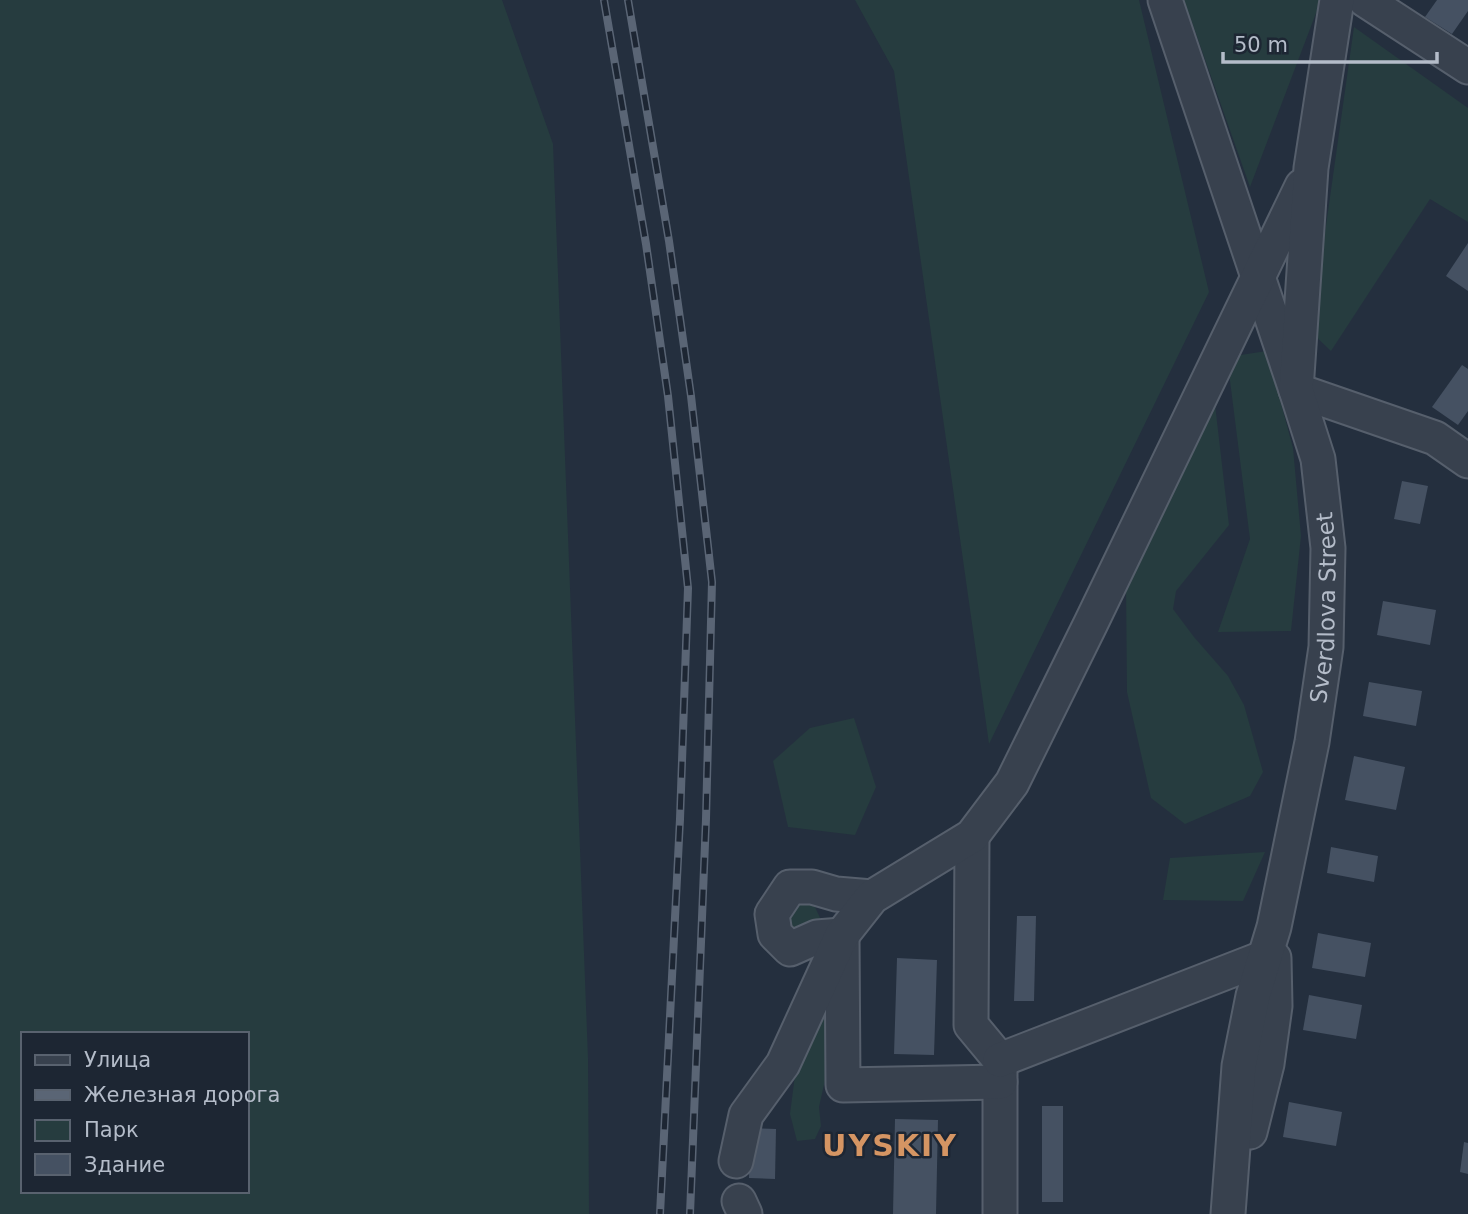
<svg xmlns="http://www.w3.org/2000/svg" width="1468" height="1214" font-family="'DejaVu Sans',sans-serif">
  <rect width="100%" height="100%" fill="#242f3e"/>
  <!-- green -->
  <g fill="#263c3f" fill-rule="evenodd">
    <path d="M0,0h502l51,144 35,914 1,156h-589zM23,1034h224v157h-224z"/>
    <polygon points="855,0 1139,0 1209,292 989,744 894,71"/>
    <polygon points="1184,0 1321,0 1250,187"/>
    <polygon points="1354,27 1468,108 1468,222 1430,199 1331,351 1311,332"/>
    <polygon points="1267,351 1293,448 1301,536 1291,631 1218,632 1250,539 1227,357"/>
    <polygon points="1213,387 1229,525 1176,591 1173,609 1194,637 1228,676 1244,705 1263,772 1250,796 1185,824 1151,798 1127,692 1126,585"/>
    <polygon points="854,718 876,787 855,835 788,827 773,761 810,728"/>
    <polygon points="1265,852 1243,901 1163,900 1170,858"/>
    <polygon points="797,898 815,907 822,922 789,934 783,907"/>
    <polygon points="823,1013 832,1028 830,1058 819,1107 821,1126 815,1139 797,1141 790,1114 795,1075"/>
  </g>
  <!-- building -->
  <g fill="#455162">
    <polygon points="1437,0 1468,0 1468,11 1452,34 1425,17"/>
    <polygon points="1468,243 1468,291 1446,276"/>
    <polygon points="1462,365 1468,369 1468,411 1458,425 1432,407"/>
    <polygon points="1402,481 1428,486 1420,524 1394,519"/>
    <polygon points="1383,601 1436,610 1430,645 1377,635"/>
    <polygon points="1369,682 1422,691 1416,726 1363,716"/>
    <polygon points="1354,756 1405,767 1396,810 1345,800"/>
    <polygon points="1331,847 1378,856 1374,882 1327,873"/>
    <polygon points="1017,916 1036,916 1034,1001 1014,1001"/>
    <polygon points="1318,933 1371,943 1365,977 1312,968"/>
    <polygon points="897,958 937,960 934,1055 894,1054"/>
    <polygon points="1309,995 1362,1005 1356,1039 1303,1030"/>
    <polygon points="1289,1102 1342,1112 1336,1146 1283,1137"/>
    <rect x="1042" y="1106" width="21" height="96"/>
    <polygon points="895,1119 938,1120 936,1214 893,1214"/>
    <polygon points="750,1128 776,1129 775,1179 749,1178"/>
    <polygon points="1464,1142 1468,1143 1468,1174 1460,1172"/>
  </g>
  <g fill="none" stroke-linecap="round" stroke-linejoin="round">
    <!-- minor casing -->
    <g stroke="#565f6c" stroke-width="37">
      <g id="minor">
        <polyline points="1165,0 1296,390 1435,438 1468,461"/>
        <polyline points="1365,0 1468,67"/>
        <polyline points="972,836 971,1025 1000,1060 1000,1214"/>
        <polyline points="872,897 836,894 812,887 790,887 772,914 775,934 790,949 817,937 842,935 843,1085 1000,1082"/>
        <polyline points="1000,1060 1263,958"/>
        <polyline points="1250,1132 1267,1064 1275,1006 1274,958"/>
        <polyline points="736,1161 746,1115 783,1064 842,935 872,897 972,836 1012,783 1091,623 1302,186"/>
        <polyline points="739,1201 745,1214"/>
        <path id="s1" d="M1228,1214l11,-148 14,-70 21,-69 38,-185 14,-95 2,-99 -10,-89 -22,-69 15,-222 26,-168"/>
      </g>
    </g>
    <!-- minor -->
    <use href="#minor" stroke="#38414e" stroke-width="33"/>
    <!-- rail casing -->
    <g stroke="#5a6575" stroke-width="8">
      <g id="rail">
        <polyline points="604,0 646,244 668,396 688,588 680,819 660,1214"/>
        <polyline points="628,0 669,241 691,396 712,582 706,819 690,1214"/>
      </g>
    </g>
    <!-- rail -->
    <use href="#rail" stroke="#1d2633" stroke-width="5" stroke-dasharray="16" stroke-linecap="butt"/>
  </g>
  <g text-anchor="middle" stroke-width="5" stroke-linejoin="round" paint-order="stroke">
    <!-- street labels -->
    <g font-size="23" fill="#b4bcc9" stroke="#1d2633">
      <text dy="8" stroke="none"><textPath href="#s1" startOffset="616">Sverdlova Street</textPath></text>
    </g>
    <!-- district labels -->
    <g font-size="30" font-weight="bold" letter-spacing="2" fill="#d59563" stroke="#1d2633">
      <text x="890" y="1156">UYSKIY</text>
    </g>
  </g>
  <!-- legend -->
  <rect x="21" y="1032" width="228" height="161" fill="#1d2633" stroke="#59626f" stroke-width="2"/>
  <rect x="35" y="1055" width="35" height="10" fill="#38414e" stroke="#59626f" stroke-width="2"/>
  <text x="84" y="1067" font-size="21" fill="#b4bcc9">Улица</text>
  <rect x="35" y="1090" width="35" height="10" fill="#5a6575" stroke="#59626f" stroke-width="2"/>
  <text x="84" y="1102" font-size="21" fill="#b4bcc9">Железная дорога</text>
  <rect x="35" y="1120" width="35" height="21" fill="#263c3f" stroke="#59626f" stroke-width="2"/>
  <text x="84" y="1137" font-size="21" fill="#b4bcc9">Парк</text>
  <rect x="35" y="1154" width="35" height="21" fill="#455162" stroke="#59626f" stroke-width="2"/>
  <text x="84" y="1172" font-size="21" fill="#b4bcc9">Здание</text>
  <!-- scale -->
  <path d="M1223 52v10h214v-10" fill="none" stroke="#b4bcc9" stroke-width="3.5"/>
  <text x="1234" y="52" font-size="21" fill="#b4bcc9" stroke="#1d2633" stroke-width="5" paint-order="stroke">50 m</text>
</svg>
